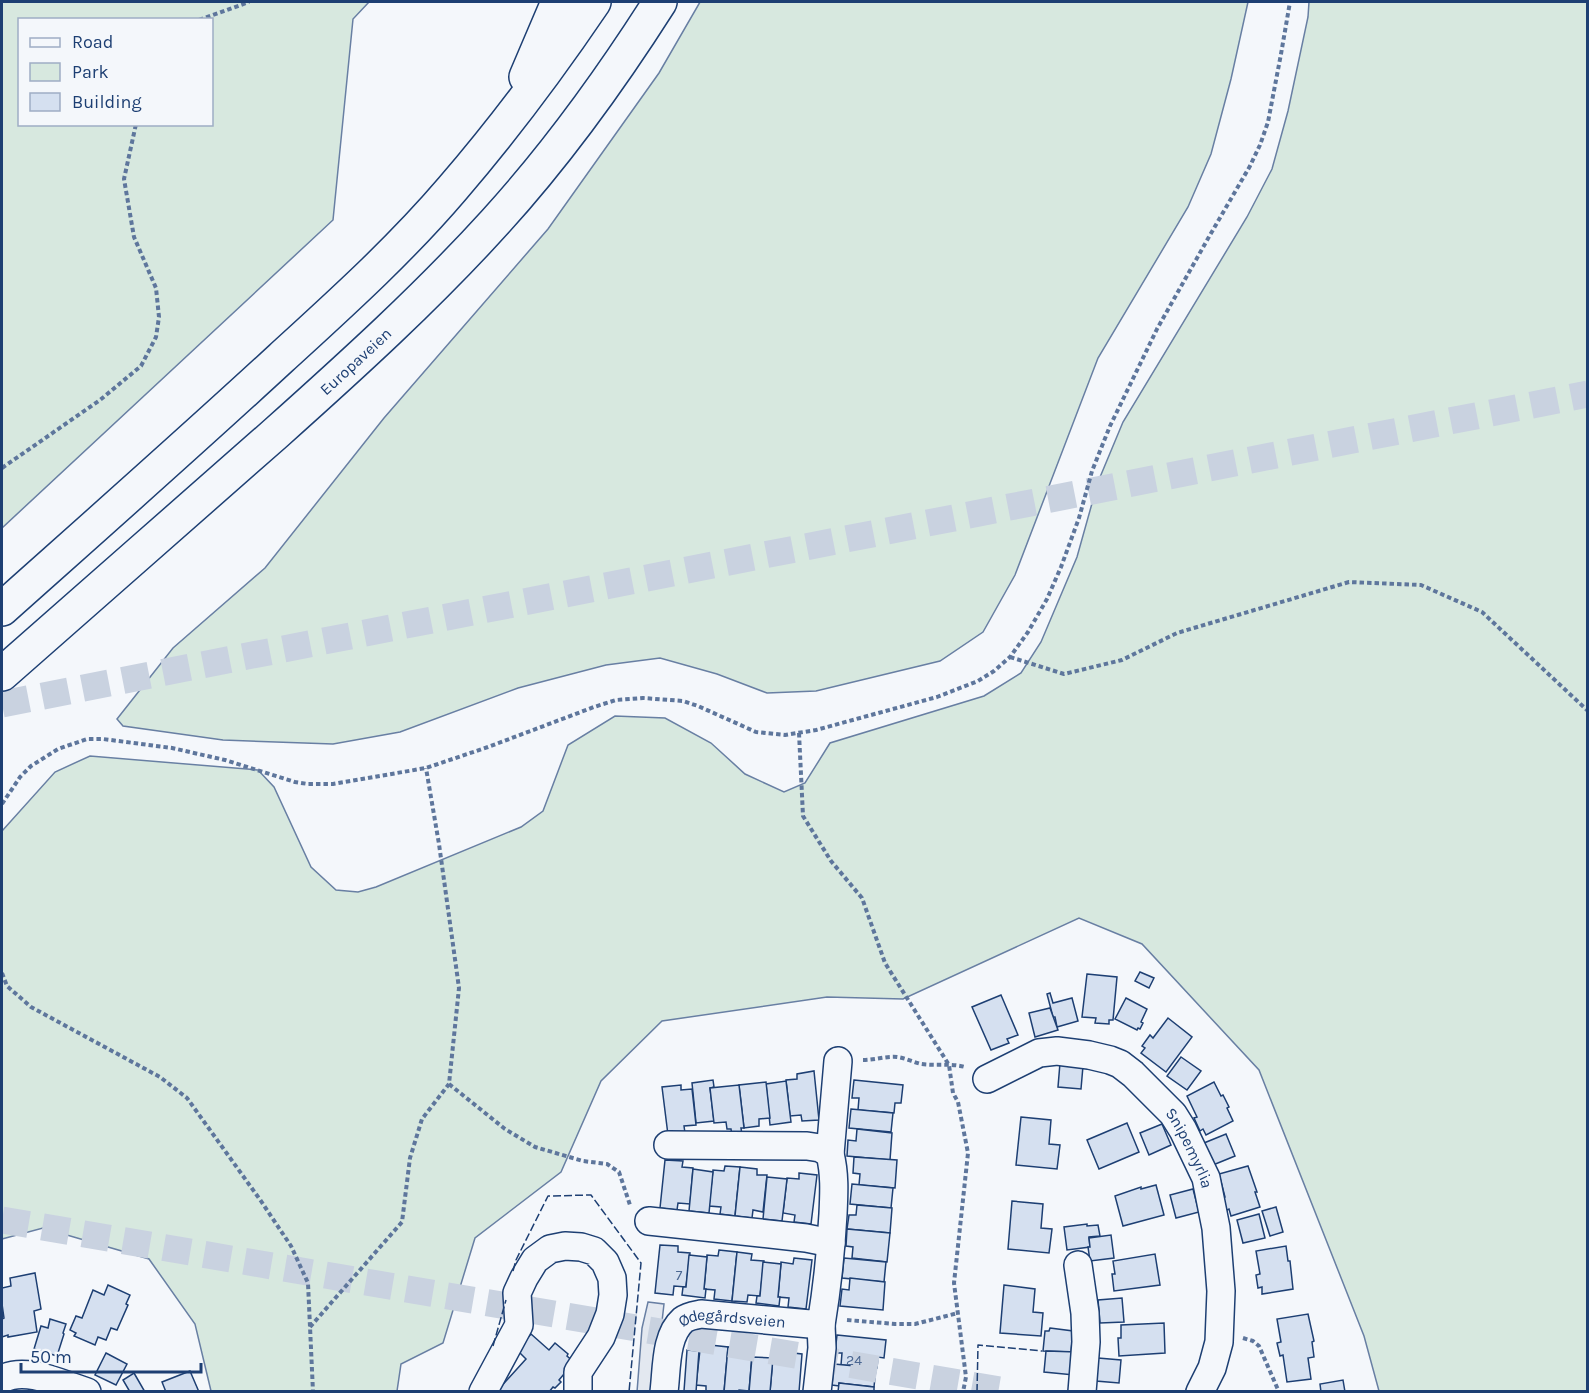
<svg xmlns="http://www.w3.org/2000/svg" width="1589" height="1393" font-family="Karla,sans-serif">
  <rect width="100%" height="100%" fill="#f4f7fb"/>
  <!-- green -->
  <g fill="#d7e8df" stroke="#687fa3" stroke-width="1.5" fill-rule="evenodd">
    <path d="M2,2h367l-16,17 -20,201 -331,308zM20,20h192v104h-192z"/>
    <polygon points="700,2 1248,2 1231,79 1211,154 1188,207 1098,358 1015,575 983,632 940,661 816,691 767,693 717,674 660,658 606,665 518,688 400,732 333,744 223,740 123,726 117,719 173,648 265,568 384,418 548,229 659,73"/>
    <polygon points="1309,2 1587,2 1587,1391 1379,1391 1364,1336 1259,1070 1142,944 1079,918 903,999 827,997 662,1021 601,1081 561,1172 475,1238 443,1343 401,1364 397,1391 211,1391 195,1324 149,1259 43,1228 2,1239 2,831 55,772 90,756 258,770 274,787 311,867 336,890 358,892 376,887 521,827 543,811 568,745 615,716 665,718 711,743 745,774 784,792 805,783 830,743 984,696 1021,673 1041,642 1077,557 1098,482 1123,422 1247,217 1272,169 1288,111 1308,17"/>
  </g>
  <!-- parking -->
  <polygon fill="#e3e8f0" stroke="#687fa3" stroke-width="1.5" points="648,1302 664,1304 654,1391 637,1392 642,1328"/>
  <!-- building -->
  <g fill="#d5e0f0" stroke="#1d3f73" stroke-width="1.5">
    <polygon points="1140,972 1154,978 1149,988 1135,981"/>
    <polygon points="1087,974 1117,977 1113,1020 1109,1020 1109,1024 1095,1023 1096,1018 1082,1017"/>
    <polygon points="1050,993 1053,1003 1072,998 1078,1021 1057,1027 1055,1017 1053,1017 1047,994"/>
    <polygon points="1001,995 1018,1035 1007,1039 1009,1043 991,1050 972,1007"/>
    <polygon points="1126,998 1147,1009 1141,1022 1143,1023 1140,1029 1138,1028 1137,1030 1115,1019"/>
    <polygon points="1050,1008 1058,1030 1035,1037 1029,1013"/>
    <polygon points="1168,1018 1192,1037 1166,1072 1141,1053 1145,1048 1142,1046 1150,1035 1153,1038"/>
    <polygon points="1181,1057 1201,1071 1187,1090 1167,1076"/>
    <polygon points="1060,1063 1083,1066 1081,1089 1058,1087"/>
    <polygon points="814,1071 819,1120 802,1121 801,1115 790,1116 786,1080 797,1079 797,1074"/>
    <polygon points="713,1080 714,1087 710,1088 714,1121 696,1123 692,1083"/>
    <polygon points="854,1080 903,1085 901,1103 895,1103 894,1113 858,1110 859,1098 852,1098"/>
    <polygon points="786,1081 791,1122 770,1125 766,1084"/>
    <polygon points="766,1082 770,1118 759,1119 759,1126 744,1128 739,1085"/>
    <polygon points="1214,1082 1221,1096 1223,1095 1229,1107 1227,1108 1233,1121 1206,1135 1203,1129 1200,1131 1194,1118 1197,1117 1187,1096"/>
    <polygon points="681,1085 681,1090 692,1089 696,1125 684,1126 685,1133 668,1135 662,1087"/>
    <polygon points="739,1085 744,1128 741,1128 742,1135 732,1136 731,1129 727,1129 726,1122 714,1123 710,1088"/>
    <polygon points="851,1109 893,1113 891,1132 849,1128"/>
    <polygon points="1021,1117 1051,1120 1049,1144 1060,1145 1057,1169 1016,1165"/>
    <polygon points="1127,1123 1139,1152 1099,1169 1087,1140"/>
    <polygon points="1162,1124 1171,1145 1149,1155 1140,1133"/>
    <polygon points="857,1129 892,1133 890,1160 847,1156 848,1140 856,1141"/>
    <polygon points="1226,1134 1235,1156 1213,1165 1204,1143"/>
    <polygon points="854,1157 897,1160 895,1188 859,1185 860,1174 853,1173"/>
    <polygon points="665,1160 683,1161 682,1167 693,1168 690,1204 678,1203 677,1210 660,1208"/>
    <polygon points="725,1166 740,1167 735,1216 720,1214 721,1207 709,1206 713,1170 724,1171"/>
    <polygon points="1248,1166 1257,1192 1255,1192 1260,1207 1231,1216 1229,1209 1225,1211 1222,1198 1225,1197 1219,1174"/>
    <polygon points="740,1167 757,1169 757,1175 767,1175 763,1212 753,1210 752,1218 735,1216"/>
    <polygon points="693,1169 713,1172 709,1213 689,1211"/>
    <polygon points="799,1173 817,1175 811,1224 794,1222 795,1215 783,1213 787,1178 799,1179"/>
    <polygon points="767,1177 787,1179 782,1221 763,1219"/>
    <polygon points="852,1184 893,1188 891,1208 850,1204"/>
    <polygon points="1156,1185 1164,1215 1123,1226 1115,1196 1141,1187 1141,1189"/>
    <polygon points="1193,1189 1199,1212 1176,1218 1170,1195"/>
    <polygon points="1012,1201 1043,1204 1041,1228 1052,1229 1049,1253 1008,1249"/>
    <polygon points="857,1205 892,1208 890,1233 847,1229 849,1215 856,1215"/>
    <polygon points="1276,1207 1283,1232 1270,1236 1262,1211"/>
    <polygon points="1259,1214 1265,1238 1243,1243 1237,1220"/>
    <polygon points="1087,1224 1087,1226 1098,1225 1100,1236 1089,1237 1090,1247 1067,1250 1064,1227"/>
    <polygon points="847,1229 890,1233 887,1262 852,1258 853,1247 846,1246"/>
    <polygon points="1111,1235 1114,1258 1090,1261 1088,1247 1090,1247 1089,1238"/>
    <polygon points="660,1245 678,1246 678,1252 690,1253 686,1287 674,1286 673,1295 655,1293"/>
    <polygon points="1286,1246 1288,1261 1290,1261 1293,1289 1262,1294 1262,1287 1258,1288 1256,1275 1260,1274 1256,1251"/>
    <polygon points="719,1250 737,1252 732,1301 714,1299 715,1290 704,1289 707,1255 718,1256"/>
    <polygon points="737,1252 752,1254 751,1260 764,1261 760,1296 748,1295 747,1302 732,1301"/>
    <polygon points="1155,1254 1160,1285 1114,1291 1112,1274 1115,1274 1113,1261"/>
    <polygon points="689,1255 707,1257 704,1289 706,1289 705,1298 682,1295 683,1287 686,1287"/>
    <polygon points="794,1258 812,1260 806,1309 788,1307 789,1298 778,1297 781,1262 793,1264"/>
    <polygon points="844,1258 886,1262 884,1282 842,1278"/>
    <polygon points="763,1262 781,1264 778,1297 780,1297 779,1306 756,1303 757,1296 760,1296"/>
    <polygon points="35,1273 41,1309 34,1311 37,1332 8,1337 8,1335 2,1337 2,1319 4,1318 2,1304 2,1288 11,1286 10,1278"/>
    <polygon points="850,1278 885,1282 883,1310 840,1306 842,1289 849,1290"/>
    <polygon points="108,1285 130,1295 126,1304 128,1305 117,1330 111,1328 106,1340 98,1337 95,1345 74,1336 76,1333 70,1330 76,1316 82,1318 93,1290 104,1295"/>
    <polygon points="1004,1285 1035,1289 1033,1312 1043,1313 1041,1336 1000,1333"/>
    <polygon points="1122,1298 1124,1322 1100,1323 1098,1300"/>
    <polygon points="1308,1314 1314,1341 1312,1342 1314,1357 1308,1358 1311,1379 1287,1382 1283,1355 1280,1356 1277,1343 1281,1342 1277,1319"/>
    <polygon points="50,1319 66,1324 63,1333 64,1334 57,1356 34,1349 41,1326 48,1328"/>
    <polygon points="1164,1323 1165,1353 1119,1356 1118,1338 1121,1338 1121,1325"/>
    <polygon points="1050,1328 1073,1331 1071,1352 1043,1351 1045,1331 1049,1331"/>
    <polygon points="531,1334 549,1350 555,1343 568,1354 567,1356 574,1362 559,1380 561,1382 555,1388 553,1387 549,1392 496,1392 526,1359 517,1350"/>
    <polygon points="837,1335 886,1340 884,1358 878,1357 877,1368 841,1365 842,1353 835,1353"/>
    <polygon points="710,1345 728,1347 724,1392 706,1392 706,1386 696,1385 700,1350 710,1351"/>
    <polygon points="728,1347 743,1348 742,1354 752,1355 749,1391 739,1390 738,1392 724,1392"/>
    <polygon points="687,1350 699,1351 696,1392 684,1391"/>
    <polygon points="1046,1351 1077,1352 1074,1375 1044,1372"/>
    <polygon points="784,1352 802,1354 799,1392 770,1392 773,1357 784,1358"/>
    <polygon points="106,1353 127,1364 116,1385 95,1375"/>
    <polygon points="752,1357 773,1358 770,1392 749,1392"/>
    <polygon points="1098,1358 1121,1360 1119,1383 1096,1381"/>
    <polygon points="834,1364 876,1368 874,1387 839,1383 839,1386 832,1385"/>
    <polygon points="190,1371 199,1392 166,1392 162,1382"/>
    <polygon points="134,1373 145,1392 130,1392 123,1380"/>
    <polygon points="1343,1380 1345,1392 1321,1392 1320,1384"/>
    <polygon points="839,1383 874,1387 874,1392 838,1392"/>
  </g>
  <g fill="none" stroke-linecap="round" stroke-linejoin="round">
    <!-- minor-tunnel -->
    <g stroke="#c9d2e0" stroke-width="27" stroke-dasharray="27 14" stroke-linecap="butt">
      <polyline points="2,704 1588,394"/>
      <polyline points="2,1220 1012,1392"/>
    </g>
    <!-- minor casing -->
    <g stroke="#1d3f73" stroke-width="30">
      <g id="minor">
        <path id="s1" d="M987,1079l52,-26 18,-2 32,4 21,5 10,4 13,10 40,40 10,16 23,48 10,50 5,63 -2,51 -7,26 -12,24"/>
        <polyline points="830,1154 838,1061"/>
        <polyline points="649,1221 806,1238 831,1243"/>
        <polyline points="1078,1265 1085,1313 1086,1342 1082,1392"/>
        <path d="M2,1379c24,-13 59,5 85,13"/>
        <polyline points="483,1392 519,1325 517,1293 524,1278 535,1260 550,1249 565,1246 581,1247 594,1251 605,1262 612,1278 613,1295 610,1314 601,1337 578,1372 578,1392"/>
        <path id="s2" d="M664,1392c3,-24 1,-56 19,-72 5,-4 13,-5 18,-6l120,11c6,-37 10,-74 12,-111 1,-21 2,-40 -3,-60l-10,-6 -13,-2 -139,-1"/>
        <polyline points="817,1392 822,1348 821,1325"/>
      </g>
    </g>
    <!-- highway casing -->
    <g stroke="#1d3f73" stroke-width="36">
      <g id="highway">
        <polyline points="526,77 558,2"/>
        <path d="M2,609c93,-83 187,-166 279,-251 59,-54 119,-108 171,-169 51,-59 98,-122 142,-187"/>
        <path id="s3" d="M2,674c91,-81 183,-160 274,-241 76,-68 151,-136 219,-211 62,-68 116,-143 165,-220"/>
      </g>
    </g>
    <!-- path -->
    <g stroke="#5e769c" stroke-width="4" stroke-dasharray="4.5 3" stroke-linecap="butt">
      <polyline points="199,20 249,2"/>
      <polyline points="2,468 100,400 141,366 156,337 159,317 156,288 134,237 124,179 136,124"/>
      <polyline points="1010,657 1064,674 1122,660 1177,633 1349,582 1421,585 1482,612 1588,711"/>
      <polyline points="799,733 803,816 831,861 862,898 885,963 949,1065 953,1093 958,1102 968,1153 954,1283 966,1377 963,1392"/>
      <polyline points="2,804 20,777 31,766 58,749 87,739 103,739 172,748 225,760 295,782 308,784 333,784 426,768 488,747 594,707 616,700 643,698 683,701 698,706 756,732 785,735 816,730 937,697 978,681 994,671 1010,657 1028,632 1047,599 1061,567 1079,518 1092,471 1110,426 1157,329 1210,235 1250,166 1260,145 1268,122 1281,54 1290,2"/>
      <polyline points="2,973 7,986 31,1007 160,1077 187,1098 261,1201 291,1246 308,1283 313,1392"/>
      <path d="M863,1060c12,0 23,-4 34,-3 8,1 16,5 24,7 15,2 30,-1 44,3"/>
      <polyline points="449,1084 505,1129 535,1147 583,1161 607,1164 619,1172 630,1205"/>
      <polyline points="847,1320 895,1324 915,1324 958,1313"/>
      <polyline points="310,1327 402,1222 410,1158 422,1119 449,1084 459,988 439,844 426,768"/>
      <polyline points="1243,1338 1253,1341 1259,1346 1279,1392"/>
    </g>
    <!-- minor -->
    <use href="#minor" stroke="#f4f7fb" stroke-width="27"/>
    <!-- highway -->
    <use href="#highway" stroke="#f4f7fb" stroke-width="33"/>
    <!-- fence -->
    <g stroke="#1d3f73" stroke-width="1.5" stroke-dasharray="8 3" stroke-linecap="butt">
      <polyline points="513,1271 516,1260 548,1196 591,1195 641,1263 629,1392"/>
      <polyline points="493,1346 506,1300"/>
      <polyline points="977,1392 978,1345 1042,1351"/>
    </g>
  </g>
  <g text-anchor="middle" stroke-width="4.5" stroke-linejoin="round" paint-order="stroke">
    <!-- number labels -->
    <g font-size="14" fill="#4b6792">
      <text x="679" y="1280">7</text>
      <text x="854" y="1365">24</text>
    </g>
    <!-- street labels -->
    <g font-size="16" fill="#1d3f73" stroke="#f4f7fb">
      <text dy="6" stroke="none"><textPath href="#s3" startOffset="472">Europaveien</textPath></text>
      <text dy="6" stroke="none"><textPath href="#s1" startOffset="252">Snipemyrlia</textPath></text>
      <text dy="6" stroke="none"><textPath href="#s2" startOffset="126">Ødegårdsveien</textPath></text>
    </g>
  </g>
  <!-- border -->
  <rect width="1589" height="1393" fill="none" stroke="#1d3f73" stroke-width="6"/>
  <!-- legend -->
  <rect x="18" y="18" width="195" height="108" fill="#f4f7fb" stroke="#9eadc5" stroke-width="1.5"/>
  <rect x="30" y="38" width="30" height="9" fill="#f4f7fb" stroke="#9eadc5" stroke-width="1.5"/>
  <text x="72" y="48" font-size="18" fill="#1d3f73">Road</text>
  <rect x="30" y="63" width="30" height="18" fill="#d7e8df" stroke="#9eadc5" stroke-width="1.5"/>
  <text x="72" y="78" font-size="18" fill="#1d3f73">Park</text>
  <rect x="30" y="93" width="30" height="18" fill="#d5e0f0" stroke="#9eadc5" stroke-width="1.5"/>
  <text x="72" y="108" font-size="18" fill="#1d3f73">Building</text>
  <!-- scale -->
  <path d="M21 1363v9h180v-9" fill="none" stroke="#1d3f73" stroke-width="3"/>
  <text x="30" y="1363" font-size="18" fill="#1d3f73" stroke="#f4f7fb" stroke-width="4.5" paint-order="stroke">50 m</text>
</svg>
